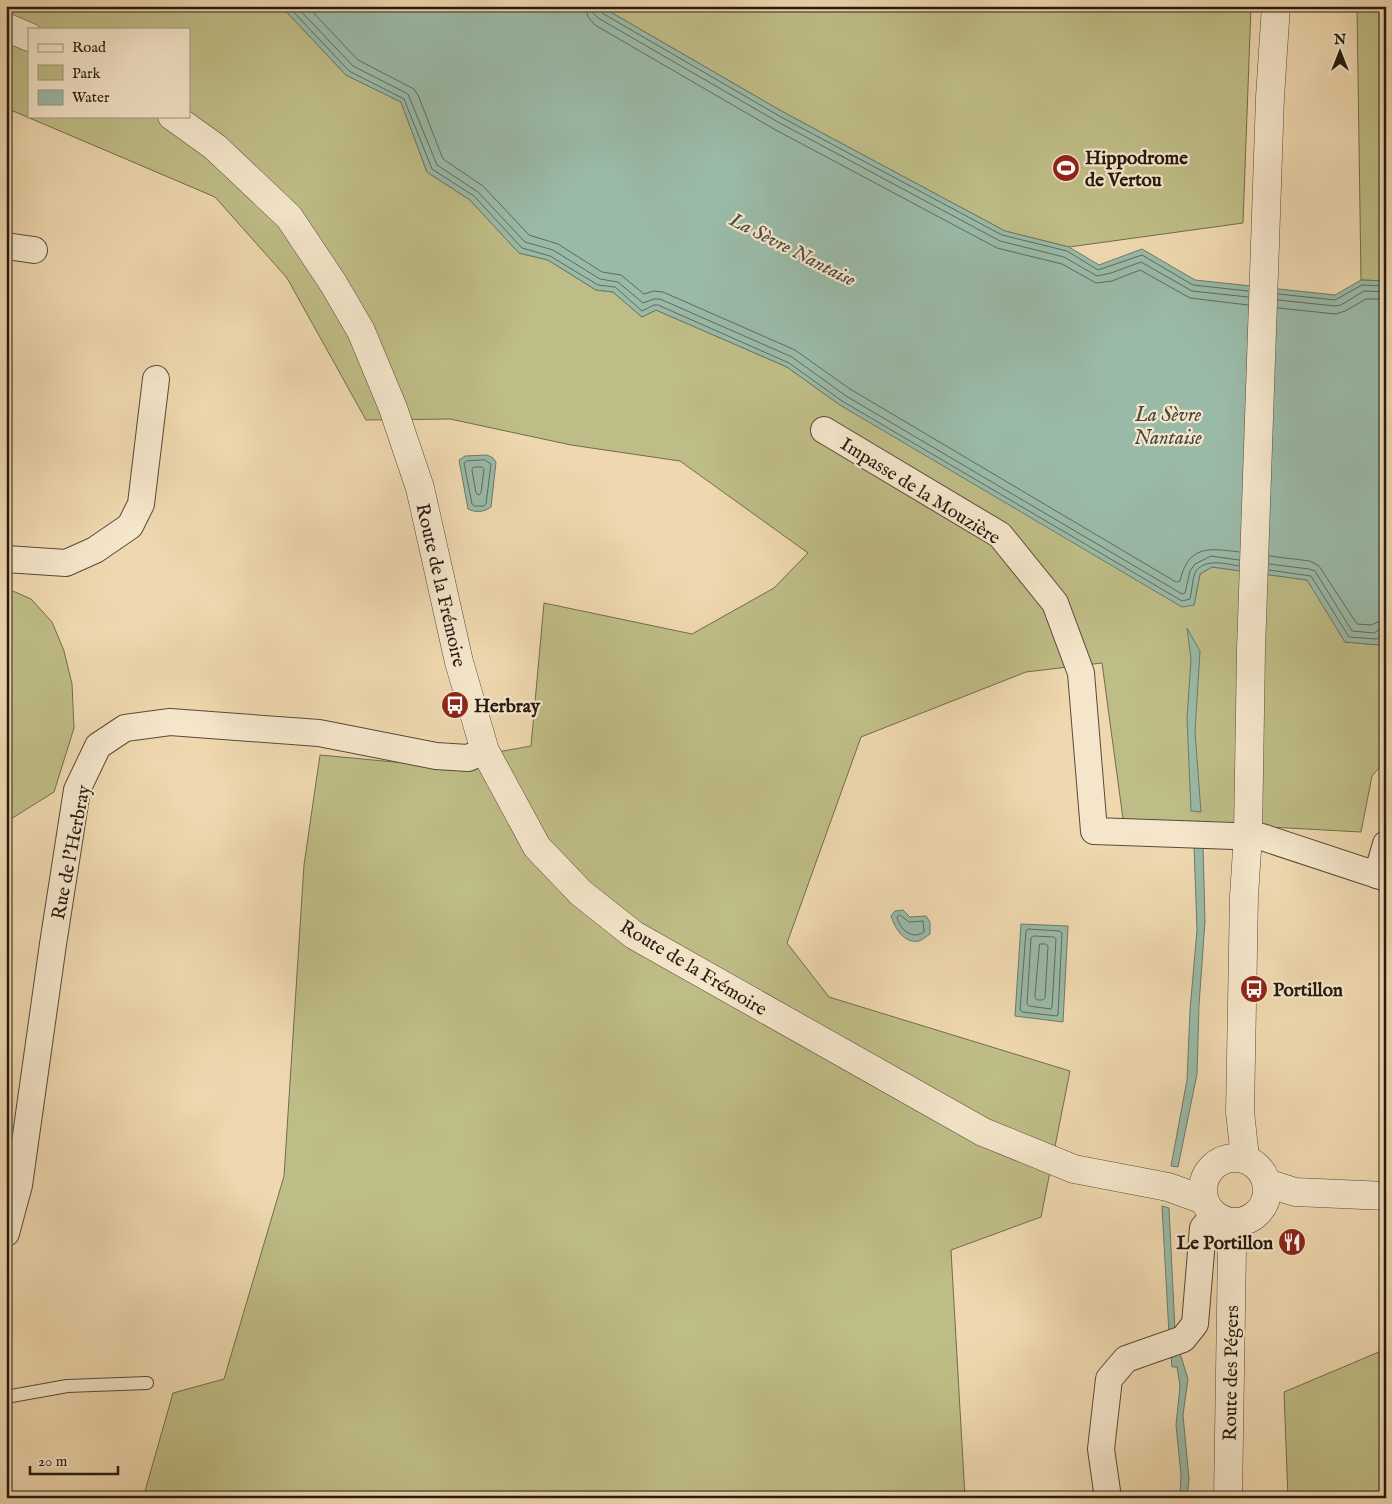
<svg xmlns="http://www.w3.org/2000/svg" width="1392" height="1504" font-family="'IM FELL English',serif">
  <rect width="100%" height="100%" fill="#efd8af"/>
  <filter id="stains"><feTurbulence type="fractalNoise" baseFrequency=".004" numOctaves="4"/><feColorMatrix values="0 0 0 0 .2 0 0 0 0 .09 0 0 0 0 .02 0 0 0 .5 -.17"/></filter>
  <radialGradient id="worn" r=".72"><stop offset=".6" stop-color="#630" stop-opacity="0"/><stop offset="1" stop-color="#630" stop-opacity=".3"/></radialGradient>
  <!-- green -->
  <g fill="#bfbd87" stroke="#726c4c" fill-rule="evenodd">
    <path d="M6,6h275l65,69 55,27 26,70 43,28 49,53 29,7 48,30 17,2 29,25 14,-7 131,57 53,38 354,200 6,-31 12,-7 96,13 37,62 35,3 6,-9v124l-14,16 -11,56 -238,-13 -21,-156 -76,9 -165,65 -74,206 42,54 241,74 -29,146 -90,33 14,248h-822l30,-105 51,-14 60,-203 20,-311 16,-110 106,10 105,-19 13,-143 148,31 82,-46 34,-35 -128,-92 -109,-16 -121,-26 -84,1 -79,-142 -72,-81 -209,-89zM29,29h160v87h-160z"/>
    <polygon points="600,6 1251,6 1243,223 1069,247 1005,231 783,112"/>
    <polygon points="1357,6 1386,6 1386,281 1361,280"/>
    <polygon points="6,588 31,599 52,622 64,651 72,684 74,728 54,792 6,822"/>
    <polygon points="1386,1349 1386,1498 1288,1498 1284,1392"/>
  </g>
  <!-- water -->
  <g fill="#9abaa8" stroke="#6c7a6b">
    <polygon points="281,6 600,6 783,112 1005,231 1069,247 1099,265 1142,249 1195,280 1335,295 1361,280 1386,281 1386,636 1380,645 1345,642 1307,580 1212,567 1200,574 1194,605 1182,607 840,405 787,367 656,310 642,317 613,292 596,290 548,260 519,253 470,200 427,172 401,102 346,75"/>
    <path d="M487,455l6,3 3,4 -5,45c-6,5 -16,6 -23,2l-9,-49 6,-4z"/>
    <polygon points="1187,628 1200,651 1195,732 1201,812 1191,811 1187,718 1191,659"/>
    <polygon points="1194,846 1203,846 1205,921 1199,1005 1197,1074 1178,1167 1171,1166 1187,1080 1190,1010 1197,930"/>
    <path d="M903,910l7,7 16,-1 4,6v12c-3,2 -8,6 -11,7 -15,3 -24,-13 -28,-25l4,-5z"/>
    <polygon points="1021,924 1068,926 1063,1022 1015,1016"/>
    <polygon points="1162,1206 1169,1208 1175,1331 1169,1334"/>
    <polygon points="1179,1350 1188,1379 1183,1415 1189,1479 1187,1498 1180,1498 1181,1475 1176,1425 1180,1386 1177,1367 1172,1367 1171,1356"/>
  </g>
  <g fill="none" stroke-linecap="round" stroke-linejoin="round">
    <!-- shore -->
    <g stroke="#606a5c" stroke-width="1">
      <path d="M288,6l61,65 55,28 28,70 42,27 48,52 28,8 48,29 17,2 27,24 12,-6h4l131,58 53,38 340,200 8,-2c2,-7 2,-21 6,-28 10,-13 30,-7 43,-5"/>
      <polyline points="296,6 353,66 408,94 437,165 478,192 525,242 553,250 600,279 618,282 643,303 654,299 660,299 792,357 846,396 1182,594 1185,593 1190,571 1195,564 1211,556 1239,560"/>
      <path d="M307,6l51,54 56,29 4,6 25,64 40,27 46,49 29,9 44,28 19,3 23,19 10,-3 9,1 132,58 55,39 326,193 4,-1c8,-36 29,-33 59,-29"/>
      <polyline points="585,6 588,17 595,25 774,129 997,248 1062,264 1096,283 1112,281 1140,270 1190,298 1248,305"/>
      <polyline points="593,6 593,13 598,18 778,122 1000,241 1064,257 1097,276 1111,273 1141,262 1192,291 1248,297"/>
      <polyline points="599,6 602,13 781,117 1002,235 1067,251 1098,270 1142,255 1193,285 1248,291"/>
      <polyline points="1278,294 1335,300 1362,285 1386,286"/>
      <polyline points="1278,300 1335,306 1341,305 1364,291 1386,292"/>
      <polyline points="1278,308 1336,314 1345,311 1366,299 1386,299"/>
      <polygon points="485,460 491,464 486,504 484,506 474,506 472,504 464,463 467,461"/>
      <polygon points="474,467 482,467 484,469 481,493 479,495 476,493 472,470"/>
      <polyline points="1269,556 1310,561 1319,566 1357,624 1371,625 1378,622 1386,621"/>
      <polyline points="1269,564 1309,569 1315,571 1352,631 1374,633 1380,629 1386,628"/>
      <polyline points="1269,570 1311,576 1349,637 1377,639 1381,635 1386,634"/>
      <path d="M900,915l9,7 14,-1 1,11c-12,8 -24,-2 -27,-15z"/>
      <polygon points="1028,929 1060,931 1062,933 1058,1014 1057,1016 1023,1012 1020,1010 1026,932"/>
      <polygon points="1034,936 1054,937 1056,939 1052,1007 1051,1009 1029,1006 1027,1004 1031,938"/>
      <polygon points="1040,944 1046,944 1048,946 1045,998 1043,1000 1037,1000 1035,997"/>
    </g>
    <!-- service casing -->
    <g stroke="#584a38" stroke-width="14">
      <polyline id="service" points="6,1397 67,1386 147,1383"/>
    </g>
    <!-- minor casing -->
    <g stroke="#584a38" stroke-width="28">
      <g id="minor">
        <polyline points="6,246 34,250"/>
        <polyline points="824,430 1000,535 1055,603 1081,673 1094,831 1262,837 1386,878"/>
        <polyline points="6,559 66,563 95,550 130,526 141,504 156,379"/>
        <polyline points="1377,875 1386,844"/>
        <polyline points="6,1233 19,1185 53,944 77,790 98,746 125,728 170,722 319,733 436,756 468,758 485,751"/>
        <polyline points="1108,1498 1101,1449 1109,1379 1126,1359 1183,1339 1195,1324 1203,1228 1214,1215"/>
      </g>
    </g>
    <!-- tertiary casing -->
    <g stroke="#584a38" stroke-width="29">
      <g id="tertiary">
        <polyline points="6,27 29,37"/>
        <polyline points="172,116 215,147 289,217 333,283 361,331 393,408 420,488 459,662 485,751 537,847 581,893 634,935 983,1132 1074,1169 1168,1187 1204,1200"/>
        <circle cx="1235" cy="1190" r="32"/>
        <polyline points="1245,1158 1240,1112 1244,896 1248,835 1251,650 1265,244 1270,97 1276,6"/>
        <polyline points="1267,1183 1295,1192 1386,1196"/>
        <polyline points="1222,1220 1232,1248 1228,1498"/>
      </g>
    </g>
    <!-- service -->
    <use href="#service" stroke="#f5e6cb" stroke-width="12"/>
    <!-- minor -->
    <use href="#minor" stroke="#f5e6cb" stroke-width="26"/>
    <!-- tertiary -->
    <use href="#tertiary" stroke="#f5e6cb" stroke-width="28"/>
  </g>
  <!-- icons -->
  <defs>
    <g id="stadium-disc" transform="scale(1.4375)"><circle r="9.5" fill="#8f2418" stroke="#f5e6cb"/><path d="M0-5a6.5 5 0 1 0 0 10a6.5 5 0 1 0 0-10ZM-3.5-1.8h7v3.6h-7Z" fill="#fff"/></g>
    <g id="bus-disc" transform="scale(1.4375)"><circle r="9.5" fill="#8f2418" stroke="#f5e6cb"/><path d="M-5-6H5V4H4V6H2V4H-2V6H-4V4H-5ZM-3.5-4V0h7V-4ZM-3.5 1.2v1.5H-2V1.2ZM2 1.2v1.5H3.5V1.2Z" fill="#fff"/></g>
    <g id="restaurant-disc" transform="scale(1.4375)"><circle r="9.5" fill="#8f2418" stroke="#f5e6cb"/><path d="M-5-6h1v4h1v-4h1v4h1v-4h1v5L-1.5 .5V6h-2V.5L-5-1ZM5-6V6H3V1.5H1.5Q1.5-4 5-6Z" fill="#fff"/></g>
  </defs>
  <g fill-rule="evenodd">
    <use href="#stadium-disc" x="1066" y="168"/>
    <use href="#bus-disc" x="455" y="705"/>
    <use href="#bus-disc" x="1254" y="989"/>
    <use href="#restaurant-disc" x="1292" y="1242"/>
  </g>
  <g text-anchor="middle" stroke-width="4.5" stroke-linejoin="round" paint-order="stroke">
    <!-- poi labels -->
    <g font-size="19" font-weight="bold" fill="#261a10" stroke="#f5e6cb" text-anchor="start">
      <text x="1085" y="164">Hippodrome<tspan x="1085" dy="22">de Vertou</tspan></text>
      <text x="474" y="712">Herbray</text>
      <text x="1273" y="996">Portillon</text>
      <text x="1273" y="1249" text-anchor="end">Le Portillon</text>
    </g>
    <!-- street labels -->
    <g font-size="19" fill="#261a10" stroke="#f5e6cb">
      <text transform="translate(921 490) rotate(32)" y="7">Impasse de la Mouzière</text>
      <text transform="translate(442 585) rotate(77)" y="7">Route de la Frémoire</text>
      <text transform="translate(70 852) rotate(-79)" y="7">Rue de l'Herbray</text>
      <text transform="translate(694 967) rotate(31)" y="7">Route de la Frémoire</text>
      <text transform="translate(1230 1373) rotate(-89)" y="7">Route des Pégers</text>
    </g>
    <!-- water labels -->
    <g font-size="20" font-style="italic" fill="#494a3e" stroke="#f5e6cb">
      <text transform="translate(793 249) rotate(27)" y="7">La Sèvre Nantaise</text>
      <text x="1168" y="421">La Sèvre<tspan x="1168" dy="23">Nantaise</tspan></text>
    </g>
  </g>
  <!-- margin -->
  <rect width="1392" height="1504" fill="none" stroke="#efd8af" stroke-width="25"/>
  <rect x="8" y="8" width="1377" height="1489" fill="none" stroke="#261a10" stroke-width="2.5"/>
  <rect x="12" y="12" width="1367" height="1479" fill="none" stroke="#261a10"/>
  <!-- legend -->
  <rect x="28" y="28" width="162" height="90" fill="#f5e6cb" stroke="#a29480"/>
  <rect x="38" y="44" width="25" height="8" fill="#f5e6cb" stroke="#a29480"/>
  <text x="72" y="52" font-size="15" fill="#261a10">Road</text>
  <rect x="38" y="65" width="25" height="15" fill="#bfbd87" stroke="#a29480"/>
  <text x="72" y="78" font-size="15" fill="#261a10">Park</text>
  <rect x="38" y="90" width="25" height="15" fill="#9abaa8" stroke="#a29480"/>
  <text x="72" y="102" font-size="15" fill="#261a10">Water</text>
  <!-- north arrow -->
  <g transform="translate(1340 52)" stroke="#f5e6cb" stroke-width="4" paint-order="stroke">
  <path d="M0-4L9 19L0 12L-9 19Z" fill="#261a10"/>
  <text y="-8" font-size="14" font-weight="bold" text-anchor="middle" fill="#261a10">N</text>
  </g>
  <!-- scale -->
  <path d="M30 1466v8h88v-8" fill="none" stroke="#261a10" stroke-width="2.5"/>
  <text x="38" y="1466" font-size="15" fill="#261a10" stroke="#f5e6cb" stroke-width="4" paint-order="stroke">20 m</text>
  <rect width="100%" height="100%" filter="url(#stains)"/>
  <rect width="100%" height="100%" fill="url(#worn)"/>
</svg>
